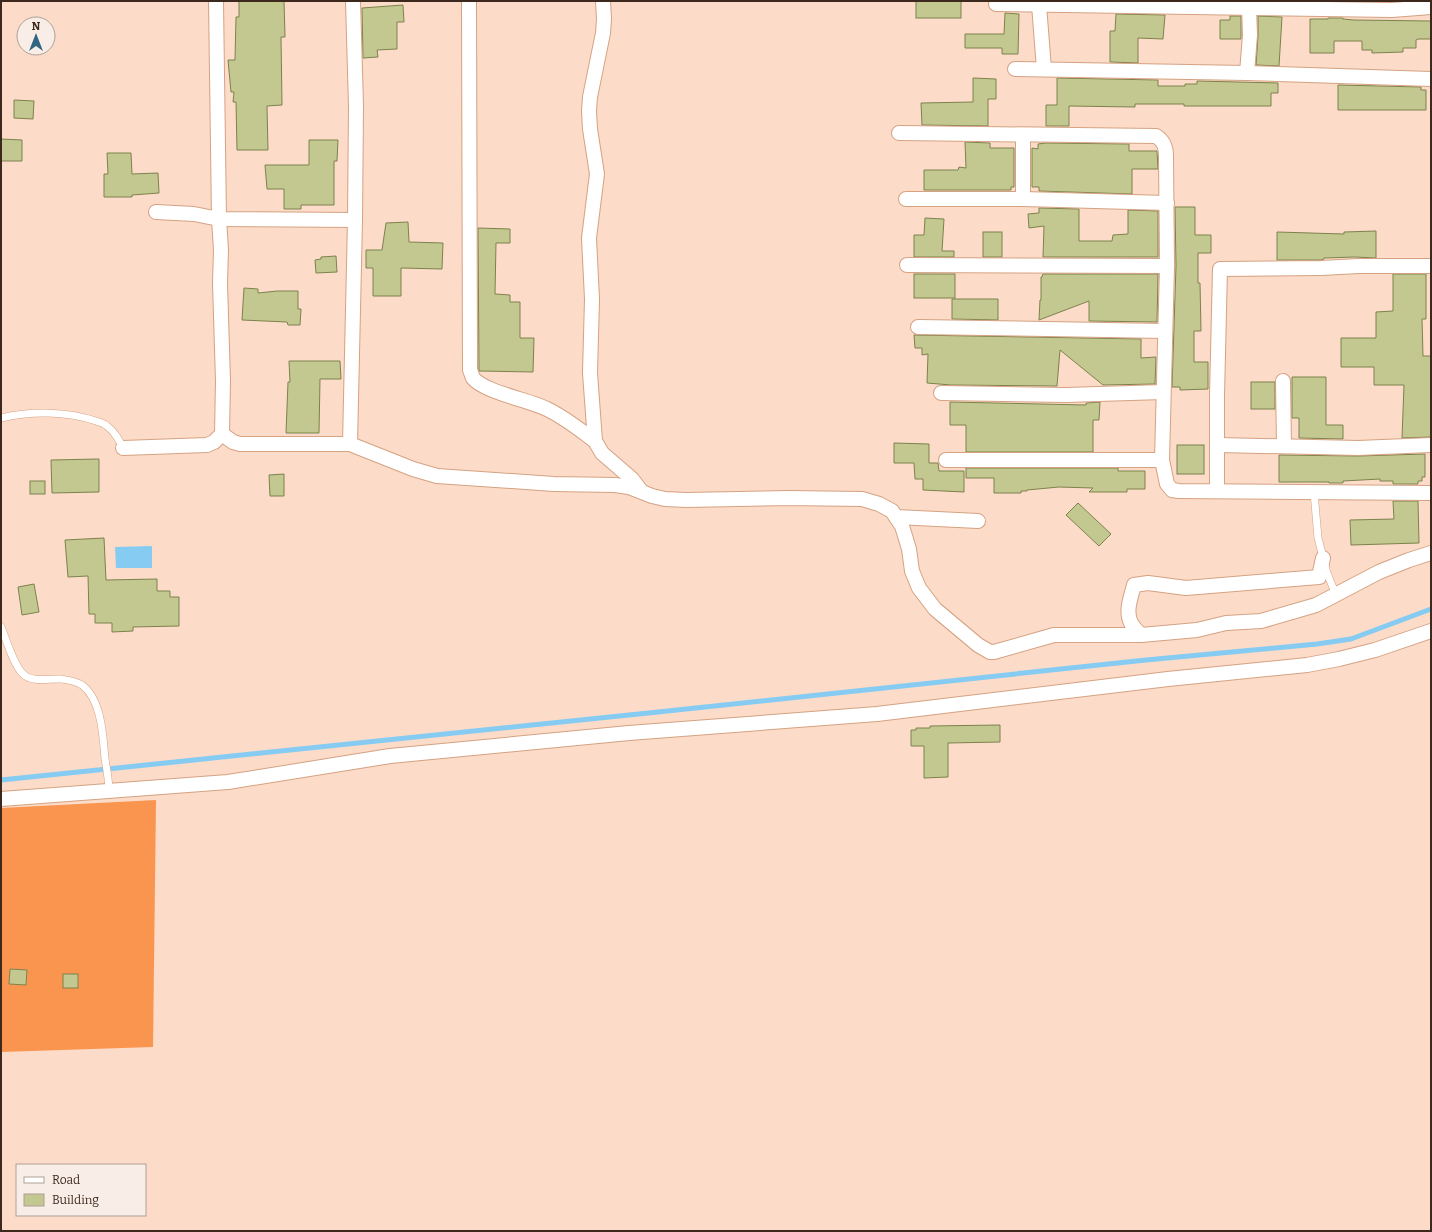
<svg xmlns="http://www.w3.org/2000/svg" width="1432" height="1232" font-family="Bitter,serif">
  <rect width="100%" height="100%" fill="#fcdbc8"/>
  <!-- forest -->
  <polygon fill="#fa9550" points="156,800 153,1047 1,1052 1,808"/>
  <!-- water -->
  <polygon fill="#86ccf2" points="152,546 152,568 116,568 115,547"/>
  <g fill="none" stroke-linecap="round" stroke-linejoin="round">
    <!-- stream -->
    <polyline stroke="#86ccf2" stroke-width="5" points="1,780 658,712 1146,660 1317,644 1351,639 1431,609"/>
  </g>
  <!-- building -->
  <g fill="#c3c890" stroke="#7d824d">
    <polygon points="239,1 284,1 285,37 281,37 282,105 267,106 268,150 237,150 236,102 233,102 234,92 231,92 228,60 235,60 236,17 239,17"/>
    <rect x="916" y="1" width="45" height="17"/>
    <polygon points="403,5 404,22 397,22 397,49 377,50 378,57 363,58 362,8"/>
    <polygon points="1005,13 1019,14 1018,54 1002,54 1002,48 965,48 965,34 1004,34"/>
    <polygon points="1116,14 1165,15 1163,39 1138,38 1138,63 1110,62 1110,31 1115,31"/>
    <polygon points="1230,16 1241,16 1241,39 1220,39 1220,20 1230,20"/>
    <polygon points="1258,16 1282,17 1279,66 1256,65 1258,36"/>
    <polygon points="1328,18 1343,18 1343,19 1354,20 1431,21 1431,39 1418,39 1416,40 1416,48 1403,48 1403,52 1372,53 1372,50 1362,50 1362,41 1334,41 1334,53 1310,53 1310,19 1328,19"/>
    <polygon points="973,78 996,79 996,99 988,99 988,126 922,125 921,103 973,102"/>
    <polygon points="1057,78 1158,80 1158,86 1185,86 1185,84 1197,84 1197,81 1278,83 1278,93 1271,93 1271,106 1184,106 1184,104 1135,104 1135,107 1069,106 1069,126 1046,126 1046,105 1057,105"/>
    <polygon points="1338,85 1421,87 1421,90 1426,90 1426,110 1338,110"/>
    <polygon points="14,100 34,101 33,119 14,118"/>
    <polygon points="1,139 22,140 22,161 1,161"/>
    <polygon points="309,140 338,140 337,161 334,161 334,205 301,205 301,209 284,209 284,189 267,189 265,165 309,165"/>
    <polygon points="965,142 990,143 990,148 1014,148 1014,187 1011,187 1011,190 924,190 924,170 958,170 959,167 966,168"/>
    <polygon points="1046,143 1129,144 1129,151 1157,151 1158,169 1132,169 1132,194 1039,191 1039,187 1032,187 1032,148 1038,149 1038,144"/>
    <polygon points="107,153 131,153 132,174 158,173 159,193 132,195 132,197 104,197 104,174 108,174"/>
    <polygon points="1175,207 1195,207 1195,235 1211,235 1211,253 1198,253 1198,283 1200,283 1201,331 1194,331 1194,362 1208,362 1208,389 1180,390 1180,387 1172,387 1176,266"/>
    <polygon points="1039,208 1079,209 1079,241 1112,241 1113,235 1128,234 1128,210 1158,211 1158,257 1043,257 1044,226 1029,228 1028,214 1039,213"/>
    <polygon points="925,218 944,219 942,251 954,251 954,257 914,257 914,235 924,235"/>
    <polygon points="408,222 409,242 443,243 442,269 401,268 401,296 373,296 373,268 366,268 366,250 382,250 386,223"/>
    <polygon points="478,228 510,229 510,243 496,243 495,294 510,295 510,302 520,302 520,338 534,338 533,372 479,371"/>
    <polygon points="1376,231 1376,258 1355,257 1324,258 1324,259 1321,260 1277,260 1277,232 1344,234 1344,232"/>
    <rect x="983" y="232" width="19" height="25"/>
    <polygon points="336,256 337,272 316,273 315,260 321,259 321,257"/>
    <rect x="914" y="274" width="41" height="24"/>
    <polygon points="1043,274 1158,274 1157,322 1089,321 1089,301 1039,320 1040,300 1041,300 1041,277 1042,277"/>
    <polygon points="1393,274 1426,274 1426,319 1422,319 1423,356 1431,356 1431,437 1402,438 1404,385 1374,385 1374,367 1341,367 1341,338 1376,338 1376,312 1393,311"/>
    <polygon points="244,288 258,289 258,293 277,291 298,291 298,309 301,309 300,325 288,325 287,322 242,320"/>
    <polygon points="952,299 998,299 998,320 952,319"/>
    <polygon points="914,335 1141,339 1141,358 1156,357 1155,384 1103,385 1060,350 1057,386 951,385 927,383 928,354 922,355 922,348 915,348"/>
    <polygon points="289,361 340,361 341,379 320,379 319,433 286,433 288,382 290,382"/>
    <polygon points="1292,377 1326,377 1326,425 1343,425 1343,439 1299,438 1299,418 1292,418"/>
    <rect x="1251" y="382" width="24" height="27"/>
    <polygon points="950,402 1086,405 1086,403 1100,402 1099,420 1093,420 1093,452 966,452 966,425 950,425"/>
    <polygon points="894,443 929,444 929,463 938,463 939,471 964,471 964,492 923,490 923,479 915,479 914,463 894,463"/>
    <rect x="1177" y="445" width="27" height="29"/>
    <polygon points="1425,454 1425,477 1422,477 1422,481 1418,481 1418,484 1393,484 1393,481 1380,481 1380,479 1343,481 1343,483 1329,483 1329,482 1279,482 1279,455 1358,456"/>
    <polygon points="99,459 99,492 52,493 51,460"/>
    <polygon points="966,468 1118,468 1118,471 1145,471 1145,489 1127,489 1127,492 1089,492 1093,488 1059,487 1027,490 1027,491 1021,491 1021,493 994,493 994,478 966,478"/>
    <polygon points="284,474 284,496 270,496 269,475"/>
    <rect x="30" y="481" width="15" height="13"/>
    <polygon points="1393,501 1418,501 1419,543 1351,545 1350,520 1394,519"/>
    <polygon points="1078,503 1111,534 1099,546 1066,515"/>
    <polygon points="104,538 106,580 157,579 157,591 170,591 170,597 179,597 179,626 133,627 133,631 112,632 112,623 95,623 95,614 89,614 88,576 68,577 65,540"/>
    <polygon points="34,584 39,612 22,615 18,587"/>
    <polygon points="1000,725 1000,742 948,743 948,777 924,778 924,746 911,746 911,730 916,730 916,728 930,728 930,726"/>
    <polygon points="10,969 27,970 26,985 9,984"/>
    <rect x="63" y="974" width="15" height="14"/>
  </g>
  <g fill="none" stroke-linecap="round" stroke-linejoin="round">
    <!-- lane casing -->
    <g stroke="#d5a282" stroke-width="8">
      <g id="lane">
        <path d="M1,418c30,-7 65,-7 95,3 3,1 8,2 11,5 8,6 12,14 16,22"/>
        <polyline points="1314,492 1318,538 1327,573 1336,595"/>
        <path d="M1,627c6,14 12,37 22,47 9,9 27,4 38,5 7,1 15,2 21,6 20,15 21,52 23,74 2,11 4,22 4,33"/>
      </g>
    </g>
    <!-- street casing -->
    <g stroke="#d5a282" stroke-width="16">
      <g id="street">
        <polyline points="216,1 219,219 221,250 220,283 223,381 222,434 233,442 240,444 350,444 413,469 437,476 554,484 615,485 629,487 652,496 665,499 686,500 788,498 862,499 879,504 892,511 902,526 909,549 912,571 919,588 935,609 978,645 990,652 994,652 1054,635 1141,635 1197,630 1226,623 1261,621 1316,605 1379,572 1409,560 1431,553"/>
        <path d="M469,1l1,369c1,2 2,6 3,8 11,14 56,22 74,31 17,8 32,20 48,32"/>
        <polyline points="603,1 604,19 603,33 590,97 589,111 590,129 597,174 589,238 592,299 590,373 595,441 602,453 632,479 641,491"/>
        <polyline points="996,4 1392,10 1431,7"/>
        <polyline points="1039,5 1044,69"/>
        <polyline points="1015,69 1247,73 1431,79"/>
        <polyline points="1247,73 1250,35 1249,7"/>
        <path d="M899,133l257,3c8,5 10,11 10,20l1,110 -5,194 5,24 5,6 7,1 252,2"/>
        <polyline points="906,199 1023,199 1167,203"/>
        <polyline points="1023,199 1023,135"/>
        <polyline points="156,212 194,214 219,219 355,220"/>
        <polyline points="907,265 1167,266"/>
        <polyline points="918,327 1165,331"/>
        <polyline points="1283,381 1284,446"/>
        <polyline points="941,393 1066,395 1163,392"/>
        <polyline points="350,444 355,220 356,106 353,1"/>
        <polyline points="1218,445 1358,448 1431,445"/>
        <polyline points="123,448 207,445 214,442 222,434"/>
        <polyline points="946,460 1162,460"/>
        <polyline points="1217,491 1217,395 1220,269 1321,268 1359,266 1431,266"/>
        <polyline points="896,517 978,521"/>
        <path d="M1141,635c-3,-3 -8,-8 -10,-12 -6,-12 0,-26 3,-38l14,-2 38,5 133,-11 4,-19"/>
        <polyline points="1,799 228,782 390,756 629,733 877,714 1168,679 1307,665 1339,659 1375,650 1431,631"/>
      </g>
    </g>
    <!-- lane -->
    <use href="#lane" stroke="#fff" stroke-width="7"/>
    <!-- street -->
    <use href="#street" stroke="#fff" stroke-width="14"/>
  </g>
  <!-- border -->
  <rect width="1432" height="1232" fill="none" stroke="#3c281c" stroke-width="4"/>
  <!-- legend -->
  <rect x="16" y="1164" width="130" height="52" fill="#f9eee7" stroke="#ad9f96"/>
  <rect x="24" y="1177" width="20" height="6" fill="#ffffff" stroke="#ad9f96"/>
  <text x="52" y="1184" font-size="12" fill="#3c281c">Road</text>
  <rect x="24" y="1194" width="20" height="12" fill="#c3c890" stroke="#ad9f96"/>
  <text x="52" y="1204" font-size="12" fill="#3c281c">Building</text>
  <!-- north arrow -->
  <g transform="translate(36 36)"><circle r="19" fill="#f9eee7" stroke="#ad9f96"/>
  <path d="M0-3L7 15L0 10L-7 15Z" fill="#306681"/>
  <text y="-6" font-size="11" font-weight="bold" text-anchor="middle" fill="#3c281c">N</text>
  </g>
</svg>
